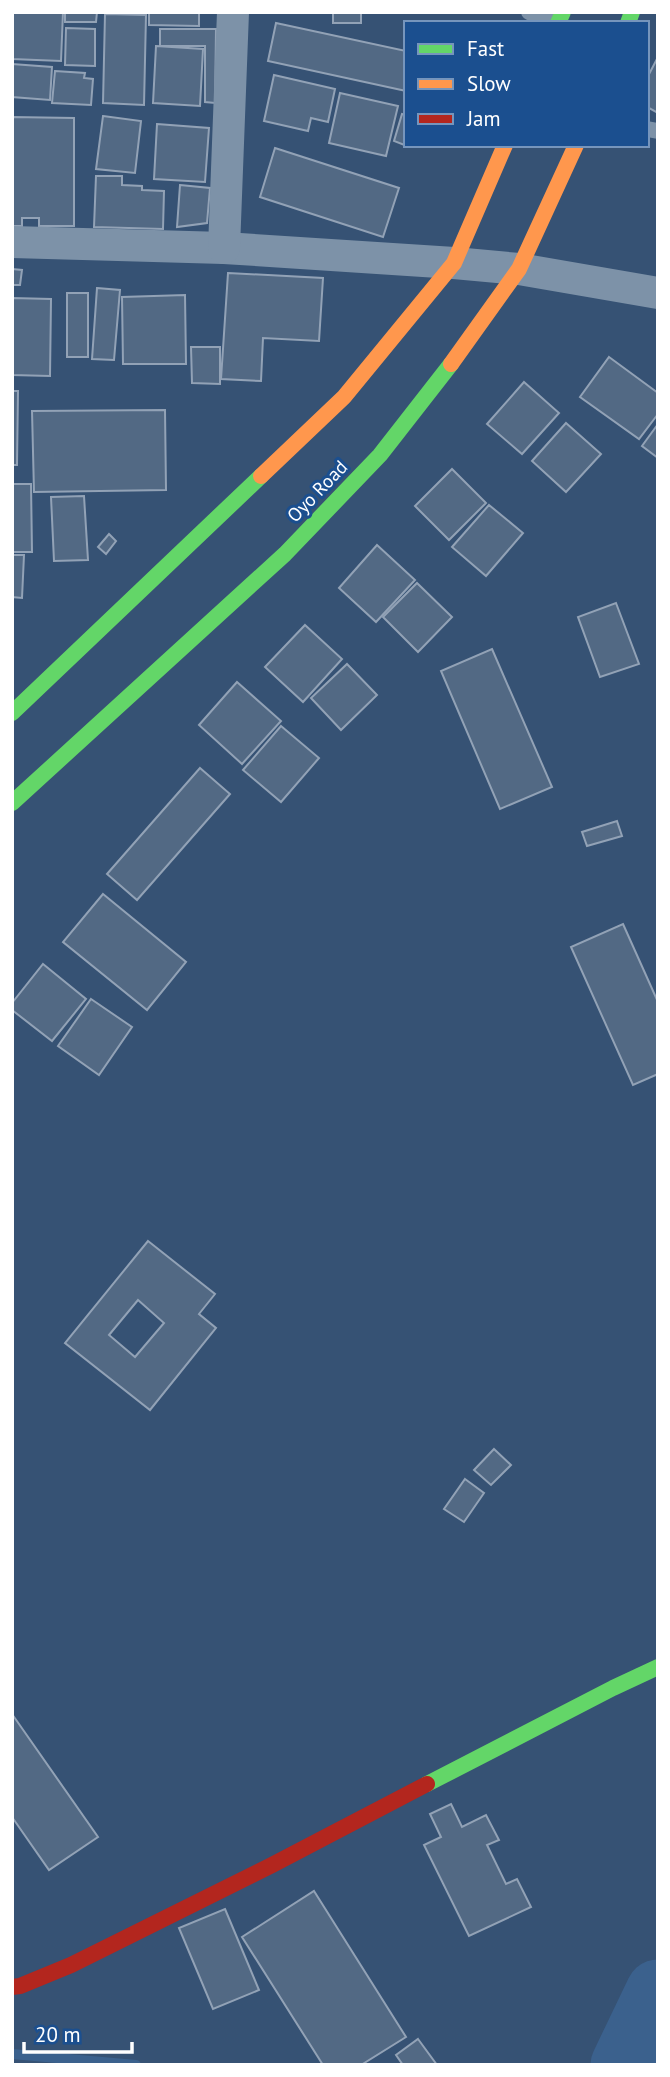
<svg xmlns="http://www.w3.org/2000/svg" width="670" height="2077" font-family="'PT Sans',sans-serif">
  <rect width="100%" height="100%" fill="#365274"/>
  <g fill="none" stroke-linecap="round" stroke-linejoin="round">
    <!-- stream -->
    <polyline stroke="#3b618d" stroke-width="10" points="12,2054 136,2065"/>
    <!-- river -->
    <polyline stroke="#3b618d" stroke-width="65" points="623,2065 658,1992"/>
  </g>
  <!-- building -->
  <g fill="#526984" stroke="#92a2b6" stroke-width="2" fill-rule="evenodd">
    <polygon points="12,12 63,12 61,61 12,59"/>
    <polygon points="65,12 97,12 96,22 65,22"/>
    <polygon points="149,12 199,12 199,26 149,25"/>
    <rect x="333" y="12" width="28" height="11"/>
    <polygon points="105,14 146,15 144,105 103,103"/>
    <polygon points="276,23 406,51 406,91 268,61"/>
    <polygon points="66,28 95,29 95,66 65,65"/>
    <polygon points="160,29 216,29 215,103 205,102 205,46 160,46"/>
    <polygon points="156,46 203,49 200,106 153,103"/>
    <polygon points="658,57 658,113 647,107 647,78"/>
    <polygon points="12,64 52,67 50,100 12,97"/>
    <polygon points="55,71 85,73 84,78 93,79 91,105 52,103"/>
    <polygon points="274,75 335,89 328,122 311,118 308,131 264,121"/>
    <polygon points="340,93 398,106 386,156 329,143"/>
    <polygon points="402,114 406,115 407,146 394,141"/>
    <polygon points="103,116 141,121 135,173 96,169"/>
    <polygon points="12,117 74,118 74,226 39,226 39,218 22,218 22,226 12,226"/>
    <polygon points="157,124 209,128 205,182 154,179"/>
    <polygon points="275,148 399,188 383,237 260,197"/>
    <polygon points="96,176 122,176 122,185 142,186 142,190 164,191 163,229 94,227"/>
    <polygon points="180,185 210,188 207,223 177,227"/>
    <polygon points="12,269 22,270 20,285 12,285"/>
    <polygon points="228,273 323,278 319,341 263,338 261,381 221,379"/>
    <polygon points="97,288 120,290 114,360 92,359"/>
    <rect x="67" y="293" width="21" height="64"/>
    <polygon points="185,295 186,364 123,364 122,297"/>
    <polygon points="12,298 51,299 50,376 12,375"/>
    <polygon points="191,347 220,347 220,384 192,383"/>
    <polygon points="609,357 658,393 658,414 639,439 580,397"/>
    <polygon points="524,382 559,413 522,454 487,424"/>
    <polygon points="12,391 18,391 17,465 12,465"/>
    <polygon points="165,410 166,490 34,492 32,411"/>
    <polygon points="566,423 601,454 566,492 532,461"/>
    <polygon points="658,424 658,458 642,446"/>
    <polygon points="452,469 486,503 449,540 415,506"/>
    <polygon points="12,484 31,484 32,552 12,552"/>
    <polygon points="84,496 88,560 54,561 51,497"/>
    <polygon points="489,505 523,533 486,576 452,547"/>
    <polygon points="109,534 116,541 106,554 98,547"/>
    <polygon points="377,545 415,580 376,622 339,588"/>
    <polygon points="12,555 24,555 22,598 12,597"/>
    <polygon points="417,583 452,617 418,652 383,617"/>
    <polygon points="616,603 639,664 600,677 578,617"/>
    <polygon points="305,625 342,659 303,702 265,667"/>
    <polygon points="492,649 552,787 500,809 441,671"/>
    <polygon points="347,664 377,695 341,730 311,698"/>
    <polygon points="237,682 281,721 242,764 199,725"/>
    <polygon points="281,726 319,758 281,802 243,770"/>
    <polygon points="200,768 230,794 137,900 107,874"/>
    <polygon points="617,821 622,836 587,846 582,832"/>
    <polygon points="103,894 186,962 147,1010 63,942"/>
    <polygon points="623,924 658,1002 658,1074 633,1085 571,947"/>
    <polygon points="43,964 86,999 52,1041 12,1010 12,1003"/>
    <polygon points="91,999 132,1027 99,1075 58,1046"/>
    <path d="M148,1241l67,53 -16,20 17,14 -66,82 -85,-67zM138,1300l26,23 -29,34 -26,-22z"/>
    <polygon points="494,1449 511,1465 491,1485 474,1470"/>
    <polygon points="465,1479 484,1493 464,1522 444,1509"/>
    <polygon points="12,1714 98,1837 49,1870 12,1817"/>
    <polygon points="451,1804 462,1827 486,1815 499,1840 487,1845 506,1884 517,1879 531,1907 469,1936 424,1845 441,1837 430,1814"/>
    <polygon points="314,1891 406,2037 361,2065 323,2065 242,1937"/>
    <polygon points="225,1909 259,1990 213,2009 179,1928"/>
    <polygon points="418,2039 437,2065 403,2065 396,2055"/>
  </g>
  <g fill="none" stroke-linecap="round" stroke-linejoin="round">
    <!-- lane -->
    <g stroke="#7d92a8" stroke-width="16">
      <polyline points="529,12 559,21"/>
      <polyline points="647,129 658,131"/>
    </g>
    <!-- street -->
    <g stroke="#7d92a8" stroke-width="32">
      <polyline points="12,242 224,248 454,263 519,269 658,293"/>
      <polyline points="224,248 233,12"/>
    </g>
    <!-- fast -->
    <g stroke="#63d668" stroke-width="16">
      <polyline points="558,23 563,12"/>
      <polyline points="628,23 632,12"/>
      <polyline points="12,713 261,476"/>
      <polyline points="12,803 285,554 380,455 451,364"/>
      <polyline points="427,1784 613,1688 658,1667"/>
    </g>
    <!-- slow -->
    <g stroke="#ff974d" stroke-width="16">
      <polyline points="451,364 519,269 576,145"/>
      <polyline points="261,476 344,397 454,263 505,145"/>
    </g>
    <!-- jam -->
    <polyline stroke="#b3261e" stroke-width="16" points="12,1987 20,1986 71,1965 272,1865 427,1784"/>
  </g>
  <g text-anchor="middle" stroke-width="6" stroke-linejoin="round" paint-order="stroke">
    <!-- street labels -->
    <g font-size="19" fill="#fff" stroke="#1b4f8f">
      <text transform="translate(317 491) rotate(-46)" y="7">Oyo Road</text>
    </g>
  </g>
  <!-- border -->
  <rect width="670" height="2077" fill="none" stroke="#ffffff" stroke-width="28"/>
  <!-- legend -->
  <rect x="404" y="21" width="245" height="126" fill="#1b4f8f" stroke="#7695bc" stroke-width="2"/>
  <rect x="418" y="44" width="35" height="10" fill="#63d668" stroke="#7695bc" stroke-width="2"/>
  <text x="467" y="56" font-size="21" fill="#ffffff">Fast</text>
  <rect x="418" y="79" width="35" height="10" fill="#ff974d" stroke="#7695bc" stroke-width="2"/>
  <text x="467" y="91" font-size="21" fill="#ffffff">Slow</text>
  <rect x="418" y="114" width="35" height="10" fill="#b3261e" stroke="#7695bc" stroke-width="2"/>
  <text x="467" y="126" font-size="21" fill="#ffffff">Jam</text>
  <!-- scale -->
  <path d="M24 2042v10h108v-10" fill="none" stroke="#ffffff" stroke-width="3.5"/>
  <text x="35" y="2042" font-size="21" fill="#ffffff" stroke="#1b4f8f" stroke-width="5" paint-order="stroke">20 m</text>
</svg>
